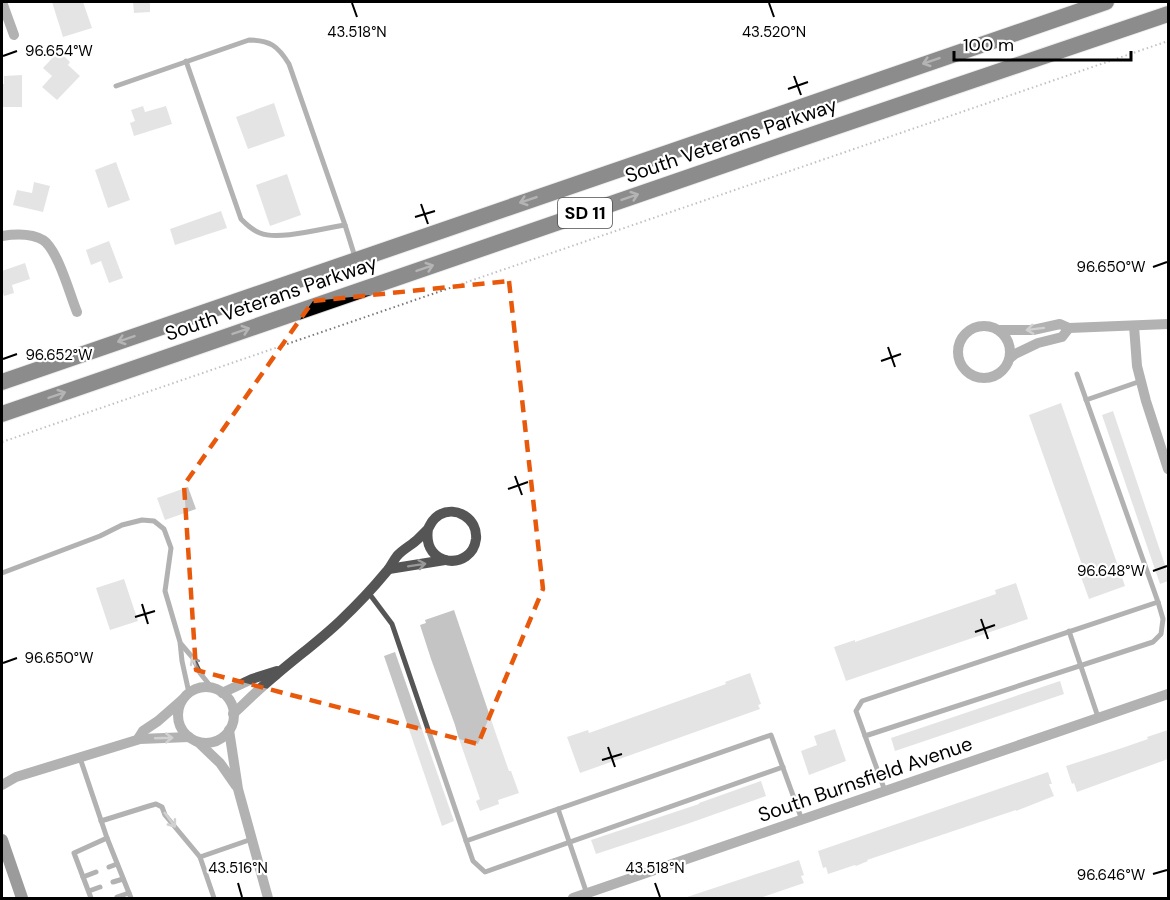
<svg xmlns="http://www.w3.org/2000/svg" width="1170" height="900" font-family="'DM Sans',sans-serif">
  <rect width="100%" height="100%" fill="#fff"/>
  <!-- building -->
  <g fill="#c4c4c4">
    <polygon points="52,2 83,2 92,28 63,37"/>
    <polygon points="133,2 150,2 150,12 134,13"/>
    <polygon points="59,51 70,62 68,65 80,76 57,100 42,87 52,76 43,68"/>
    <polygon points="22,75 22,107 2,107 2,84 4,84 4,76"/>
    <polygon points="274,103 285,136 248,149 236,117"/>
    <polygon points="143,106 145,112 166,106 172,124 134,136 130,123 135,121 131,110"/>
    <polygon points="116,162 130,200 108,208 95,170"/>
    <polygon points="287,174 301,215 270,226 256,185"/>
    <polygon points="34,182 50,186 43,212 13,205 17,190 32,193"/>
    <polygon points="221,211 227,228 175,245 170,229"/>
    <polygon points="109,241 123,278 109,283 101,261 91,265 86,250"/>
    <polygon points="25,263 30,279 12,285 14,293 4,296 2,290 2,271"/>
    <polygon points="1061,403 1125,586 1089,599 1081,577 1086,576 1029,415"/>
    <polygon points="1113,411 1168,574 1168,581 1160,584 1102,415"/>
    <polygon points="188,487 196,509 165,520 157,498"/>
    <polygon points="124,579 138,621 110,630 96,588"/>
    <polygon points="1016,583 1028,619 846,681 834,647 855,640 855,642 996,594 995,590"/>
    <polygon points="454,610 497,737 509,771 511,771 519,793 498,800 499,804 480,811 476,801 480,799 458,736 455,725 431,659 420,625 426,623 425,620"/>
    <polygon points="395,652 454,821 442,826 384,656"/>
    <polygon points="750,673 761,704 758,705 760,709 580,773 567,737 588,730 589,733 726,684 725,682"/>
    <polygon points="1060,681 1064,694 895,751 891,738"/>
    <polygon points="835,729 846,761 809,775 801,751 817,745 814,736"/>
    <polygon points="1168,730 1168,759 1077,792 1074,783 1072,784 1066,766 1122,748 1148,739 1147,737"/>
    <polygon points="1048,772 1052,784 1049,784 1054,796 1016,811 1016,810 867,860 868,861 856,866 855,865 828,874 826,867 823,868 818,851"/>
    <polygon points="761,781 766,796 687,824 596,854 591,840 699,804 699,803"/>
    <polygon points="799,860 804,875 801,876 804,883 760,898 687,898 687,897"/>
  </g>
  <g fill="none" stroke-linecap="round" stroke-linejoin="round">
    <!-- trunk casing -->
    <g stroke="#dbdbdb" stroke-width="18">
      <g id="trunk">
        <polyline points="2,382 1106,2"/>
        <polyline points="2,414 779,146 1168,14"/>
      </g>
    </g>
    <!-- path -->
    <polyline stroke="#777" stroke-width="2" stroke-dasharray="1.5 3" stroke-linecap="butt" points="2,442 1168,41"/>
    <!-- service -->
    <g stroke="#555" stroke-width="5">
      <path d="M186,61l55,158c6,6 11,11 19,14 18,8 64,-5 85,-8"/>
      <path d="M116,86l133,-46c21,0 29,6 40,24l56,161 10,32"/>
      <polyline points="1086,400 1141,381"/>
      <polyline points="2,573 100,536 122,525 142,520 154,521 164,529 171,548 165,591 180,642 182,661 189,693"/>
      <polyline points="368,592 392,624 473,861 485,872 783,767"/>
      <polyline points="1069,631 1098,717"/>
      <polyline points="181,644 193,658 200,673 212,688"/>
      <polyline points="865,736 1153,642 1161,634 1163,619 1158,602"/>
      <polyline points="80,758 107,838 74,853 91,898"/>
      <polyline points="885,791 856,711 862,701 1158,602 1077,374"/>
      <polyline points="101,821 149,806 156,804 162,807 165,815 200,857 214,898"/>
      <polyline points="107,838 131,898"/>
      <polyline points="466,841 558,809"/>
      <polyline points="200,857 252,839"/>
      <polyline points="109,867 117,864"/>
      <polyline points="83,877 96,872"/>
      <polyline points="113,882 123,879"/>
      <polyline points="89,891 100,887"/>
      <polyline points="587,894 558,809 771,735 802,820"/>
      <polyline points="117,897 129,893"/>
    </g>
    <!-- minor -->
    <g stroke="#555" stroke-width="10">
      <polyline points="2,2 14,35"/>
      <path d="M2,236c13,-2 29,-3 41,4 15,10 27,55 34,72"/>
      <circle cx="984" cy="352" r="26"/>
      <polyline points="1134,326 1137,366 1146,401 1168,469"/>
      <polyline points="1000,330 1033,330 1060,324 1069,328 1168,324"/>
      <polyline points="1010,358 1015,354 1038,343 1062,337 1069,328"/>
      <polyline points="389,569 445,560"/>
      <circle cx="206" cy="715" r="28"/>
      <polyline points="222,693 252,679 277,671"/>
      <path d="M233,714c15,-14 29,-28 44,-40 21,-18 43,-34 63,-53 16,-15 33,-33 47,-50 4,-4 6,-10 10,-15 6,-7 15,-11 21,-17 3,-3 7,-7 10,-10 3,-6 5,-10 11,-14 17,-10 39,4 37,24 -4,32 -54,29 -48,-10"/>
      <polyline points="229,730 238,789 268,898"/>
      <polyline points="138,739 143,731 158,721 182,700"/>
      <polyline points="198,742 220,763 236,786"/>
      <polyline points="2,785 16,777 140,739 189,737"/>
      <polyline points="573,898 1168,694"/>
    </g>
    <!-- secondary -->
    <polyline stroke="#222" stroke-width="12" points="2,840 22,898"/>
    <!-- trunk -->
    <use href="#trunk" stroke="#000" stroke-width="16"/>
  </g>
  <!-- one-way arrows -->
  <defs><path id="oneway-shaft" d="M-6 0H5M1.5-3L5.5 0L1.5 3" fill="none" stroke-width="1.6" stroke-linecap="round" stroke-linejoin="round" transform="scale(1.5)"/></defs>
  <g stroke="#595959">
    <use href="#oneway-shaft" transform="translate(931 61) rotate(161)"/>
    <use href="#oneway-shaft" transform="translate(630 197) rotate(-19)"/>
    <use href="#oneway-shaft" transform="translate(528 200) rotate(161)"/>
    <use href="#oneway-shaft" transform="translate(425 268) rotate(-19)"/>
    <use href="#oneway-shaft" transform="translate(241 331) rotate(-19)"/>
    <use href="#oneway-shaft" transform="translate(126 339) rotate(161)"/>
    <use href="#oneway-shaft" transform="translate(57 395) rotate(-19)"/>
  </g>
  <g stroke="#999">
    <use href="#oneway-shaft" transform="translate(1035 329) rotate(173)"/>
    <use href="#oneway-shaft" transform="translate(417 565) rotate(-9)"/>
    <use href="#oneway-shaft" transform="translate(196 665) rotate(-117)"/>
    <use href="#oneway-shaft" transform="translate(164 738) rotate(-2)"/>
    <use href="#oneway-shaft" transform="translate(170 820) rotate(53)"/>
  </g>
  <!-- marked area -->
  <path d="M0 0H1170V900H0ZM509,281l34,308 -65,155 -282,-74 -12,-185 129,-184z" fill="#fff" fill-opacity=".55" fill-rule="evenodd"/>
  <path fill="none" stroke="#e8590c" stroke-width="4.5" stroke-dasharray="12 8" stroke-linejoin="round" d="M509,281l34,308 -65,155 -282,-74 -12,-185 129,-184z"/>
  <!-- ticks -->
  <path fill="none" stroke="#000" stroke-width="2" d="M352,3l5,14M769,3l5,14M3,56l14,-5M794,76l7,19M788,89l20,-7M421,204l7,20M415,217l20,-6M1153,267l14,-5M888,347l7,20M3,359l14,-5M881,361l20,-7M515,476l7,19M508,489l20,-7M1153,571l14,-5M142,604l6,20M135,617l20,-6M981,619l7,20M975,632l20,-7M3,663l14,-5M608,747l7,20M602,760l20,-6M1153,874l14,-4M238,883l4,14M655,883l5,14"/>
  <g text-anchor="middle" stroke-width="4.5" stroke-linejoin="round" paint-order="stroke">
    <!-- shield labels -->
    <rect fill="#fff" stroke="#4c4c4c" stroke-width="1.5" x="558" y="198" width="54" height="30" rx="4.5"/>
    <g font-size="18" font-weight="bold" fill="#000">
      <text x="585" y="219">SD 11</text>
    </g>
    <!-- street labels -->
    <g font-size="20" fill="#000" stroke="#fff">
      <text transform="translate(731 140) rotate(-19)" y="7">South Veterans Parkway</text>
      <text transform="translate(271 298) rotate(-19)" y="7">South Veterans Parkway</text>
      <text transform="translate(865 779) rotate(-19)" y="7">South Burnsfield Avenue</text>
    </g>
  </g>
  <g font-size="15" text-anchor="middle" fill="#000" stroke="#fff" stroke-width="4.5" stroke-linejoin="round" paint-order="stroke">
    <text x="357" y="37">43.518°N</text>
    <text x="774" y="37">43.520°N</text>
    <text x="59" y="56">96.654°W</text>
    <text x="1111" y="272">96.650°W</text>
    <text x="59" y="360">96.652°W</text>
    <text x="1111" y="576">96.648°W</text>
    <text x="59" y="663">96.650°W</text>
    <text x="238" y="873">43.516°N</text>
    <text x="655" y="873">43.518°N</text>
    <text x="1111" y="880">96.646°W</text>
  </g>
  <!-- border -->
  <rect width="1170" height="900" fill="none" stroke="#000000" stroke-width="6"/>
  <!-- scale -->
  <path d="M954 51v9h177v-9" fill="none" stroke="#000000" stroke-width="3"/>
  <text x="963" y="51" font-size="18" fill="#000000" stroke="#ffffff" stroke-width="4.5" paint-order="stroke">100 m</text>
</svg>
